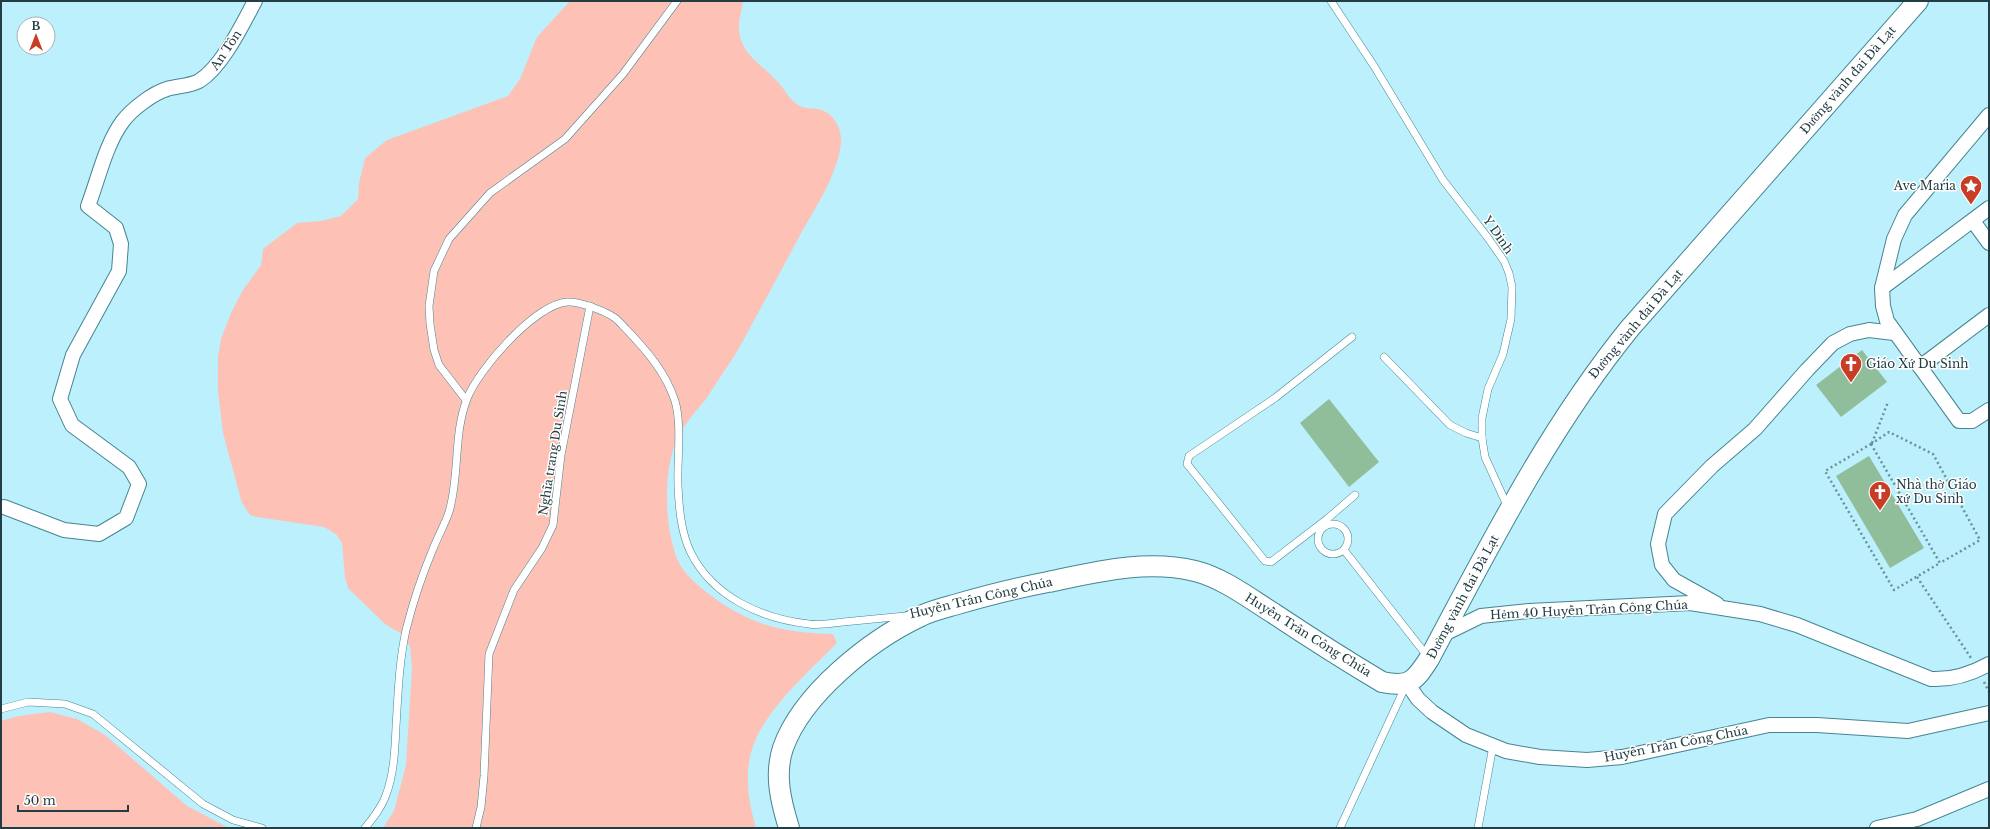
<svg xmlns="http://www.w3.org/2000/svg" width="1990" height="829" font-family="'Libre Baskerville',serif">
  <rect width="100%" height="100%" fill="#bcf0fc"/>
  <!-- green -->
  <g fill="#fdc2b5">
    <path d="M570,1h173c-1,9 -5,20 -4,29 2,23 21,34 36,49 10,9 13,21 25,27 5,3 11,2 17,3 16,2 25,19 24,34 -4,34 -27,66 -43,96 -15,28 -30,56 -46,85 -7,13 -14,27 -23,40 -8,11 -15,23 -23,35 -13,16 -26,29 -32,48 -11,33 -9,85 5,116 5,10 17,21 26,28 42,33 75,42 128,43l4,9c-27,27 -68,64 -82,98 -12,28 -7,59 1,87h-373l11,-17 12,-46 6,-97 -2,-22 -10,-13 -15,-9 -37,-36 -3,-10 -3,-35 -6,-9 -12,-7 -67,-10 -7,-2 -8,-12 -19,-70 -5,-42v-34l3,-18 10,-26 12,-23 18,-25 2,-16 34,-26 24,-2 20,-5 17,-17 1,-16 6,-25 22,-18 121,-44 12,-17 17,-42z"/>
    <polygon points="50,712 77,719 105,735 187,806 229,828 1,828 1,721 19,716"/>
  </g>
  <!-- building -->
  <g fill="#90be9b">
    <polygon points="1862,350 1887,382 1841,417 1816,385"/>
    <polygon points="1329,399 1379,462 1349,487 1300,423"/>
    <polygon points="1869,456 1924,548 1890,568 1836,476"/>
  </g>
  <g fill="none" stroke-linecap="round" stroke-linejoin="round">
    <!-- service casing -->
    <g stroke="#448592" stroke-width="8">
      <g id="service">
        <polyline points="1331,1 1374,66 1443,180 1488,238 1504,261 1509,273 1512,287 1511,319 1503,354 1488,389 1482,418 1482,438 1485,457 1505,501 1506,508"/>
        <polyline points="1352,337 1275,398 1189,456 1187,464 1265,561 1271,562 1327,519 1355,495"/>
        <polyline points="1384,357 1450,425 1466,433 1482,438"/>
        <polyline points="466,400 439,365 434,350 430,324 429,306 434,271 449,239 490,193 565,139 623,74 677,1"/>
        <circle cx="1333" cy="539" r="15"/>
        <polyline points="1344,550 1428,657"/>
        <polyline points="1,709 28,702 65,704 93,714 203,804 233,820 262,828"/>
        <path d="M365,828c8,-10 17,-21 21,-33 8,-21 9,-46 10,-68 2,-33 3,-65 10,-97 7,-28 16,-55 27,-81 5,-13 12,-25 16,-37 11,-37 4,-77 18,-113 11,-29 67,-94 100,-97 12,-1 38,9 48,16 4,3 8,8 12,12 20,21 39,43 48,71 7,23 2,60 3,85 1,22 3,47 13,67 22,44 71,66 118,71 10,2 23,-1 34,-2 21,-2 42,-4 62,-6"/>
        <polyline points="476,828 481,807 484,776 489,654 514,590 542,548 553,525 561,455 590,306"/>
        <polyline points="1340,828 1406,685"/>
        <polyline points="1478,828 1493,746"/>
      </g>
    </g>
    <!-- minor casing -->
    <g stroke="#448592" stroke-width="16">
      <g id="minor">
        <polyline points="1989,115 1905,215 1894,239 1882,288 1883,306 1887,321 1959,421 1972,421 1989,410"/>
        <polyline points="1973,221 1989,243"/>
        <polyline points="1882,288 1989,208"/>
        <polyline points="1920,367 1989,315"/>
        <path d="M4,507l60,23 35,4 27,-16 13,-34 -10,-17 -57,-42 -12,-26 13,-44 46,-84 2,-27 -5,-16 -28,-22c10,-26 18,-63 35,-85 8,-11 30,-28 44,-32 10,-3 23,-3 32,-8 23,-14 43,-56 56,-80"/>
        <polyline points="1717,604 1674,580 1662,565 1658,544 1665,514 1712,466 1755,429 1807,370 1833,343 1850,334 1869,330 1894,333"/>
        <path d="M1442,635l39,-19 48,-5 161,-8 70,11 37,11 134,54c20,1 40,-5 58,-15"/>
        <polyline points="1407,683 1418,699 1432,712 1466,735 1506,751 1540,757 1587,760 1622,757 1769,725 1817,725 1908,731 1989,713"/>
        <polyline points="1877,828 1917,819 1989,789"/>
      </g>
    </g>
    <!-- secondary casing -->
    <g stroke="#448592" stroke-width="22">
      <path id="secondary" d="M789,828c-8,-26 -15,-53 -6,-80 19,-54 87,-108 138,-132 10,-5 22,-8 33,-11 31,-9 62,-17 94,-23 48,-10 98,-23 147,-11 28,7 54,27 78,42 36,24 72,47 109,69 27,6 33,-1 47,-23 61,-114 119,-230 201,-331l288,-327"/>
    </g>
    <!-- path -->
    <g stroke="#6a919a" stroke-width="2.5" stroke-dasharray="2 3" stroke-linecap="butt">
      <polyline points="1872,443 1888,402"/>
      <polygon points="1871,444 1940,563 1894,590 1825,471"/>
      <polyline points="1871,444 1889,432 1933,454 1980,540 1940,563"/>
      <polyline points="1917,577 1971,658"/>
      <polyline points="1984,682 1989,692"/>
    </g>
    <!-- service -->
    <use href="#service" stroke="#fff" stroke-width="7"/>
    <!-- minor -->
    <use href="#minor" stroke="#fff" stroke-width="14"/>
    <!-- secondary -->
    <use href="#secondary" stroke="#fff" stroke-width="20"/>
  </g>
  <!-- icons -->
  <defs>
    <g id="sight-pin" transform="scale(1.15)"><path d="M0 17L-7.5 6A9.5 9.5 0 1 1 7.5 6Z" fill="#c83d25" stroke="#fff"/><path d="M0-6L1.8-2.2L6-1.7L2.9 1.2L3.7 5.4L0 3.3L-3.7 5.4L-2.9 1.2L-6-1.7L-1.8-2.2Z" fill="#fff"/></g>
    <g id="church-pin" transform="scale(1.15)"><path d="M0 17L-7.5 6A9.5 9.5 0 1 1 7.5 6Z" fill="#c83d25" stroke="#fff"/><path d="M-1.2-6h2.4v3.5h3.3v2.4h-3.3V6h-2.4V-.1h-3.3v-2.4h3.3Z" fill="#fff"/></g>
  </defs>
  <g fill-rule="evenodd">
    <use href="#sight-pin" x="1971" y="186"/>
    <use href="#church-pin" x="1851" y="364"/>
    <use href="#church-pin" x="1880" y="492"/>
  </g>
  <g text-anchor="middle" stroke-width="3" stroke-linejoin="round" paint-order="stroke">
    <!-- street labels -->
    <g font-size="12" fill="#223d43" stroke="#fff">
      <text transform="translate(226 50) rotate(-56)" y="4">An Tôn</text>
      <text transform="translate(1848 80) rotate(-49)" y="4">Đường vành đai Đà Lạt</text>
      <text transform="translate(1498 235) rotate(55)" y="4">Y Dinh</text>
      <text transform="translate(1636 324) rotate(-50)" y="4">Đường vành đai Đà Lạt</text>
      <text transform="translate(553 453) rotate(-81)" y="4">Nghĩa trang Du Sinh</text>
      <text transform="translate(1463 597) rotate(-62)" y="4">Đường vành đai Đà Lạt</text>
      <text transform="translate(981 598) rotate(-13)" y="4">Huyền Trân Công Chúa</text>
      <text transform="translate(1589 610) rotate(-3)" y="4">Hẻm 40 Huyền Trân Công Chúa</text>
      <text transform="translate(1308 635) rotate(32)" y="4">Huyền Trân Công Chúa</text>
      <text transform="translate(1676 744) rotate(-11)" y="4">Huyền Trân Công Chúa</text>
    </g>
    <!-- poi labels -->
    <g font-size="12" fill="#223d43" stroke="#fff" text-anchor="start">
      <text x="1956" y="190" text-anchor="end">Ave Maria</text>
      <text x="1866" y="368">Giáo Xứ Du Sinh</text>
      <text x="1896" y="489">Nhà thờ Giáo<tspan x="1896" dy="14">xứ Du Sinh</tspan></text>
    </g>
  </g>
  <!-- border -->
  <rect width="1990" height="829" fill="none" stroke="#223d43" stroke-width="4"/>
  <!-- north arrow -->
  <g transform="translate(36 36)"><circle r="19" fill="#ffffff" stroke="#a7b1b4"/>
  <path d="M0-3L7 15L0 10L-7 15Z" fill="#c83d25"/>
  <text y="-6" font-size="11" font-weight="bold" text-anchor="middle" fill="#223d43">B</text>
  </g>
  <!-- scale -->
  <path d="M18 805v6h110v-6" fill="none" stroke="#223d43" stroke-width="2"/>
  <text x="24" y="805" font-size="12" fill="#223d43" stroke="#ffffff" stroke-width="3" paint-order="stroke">50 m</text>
</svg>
